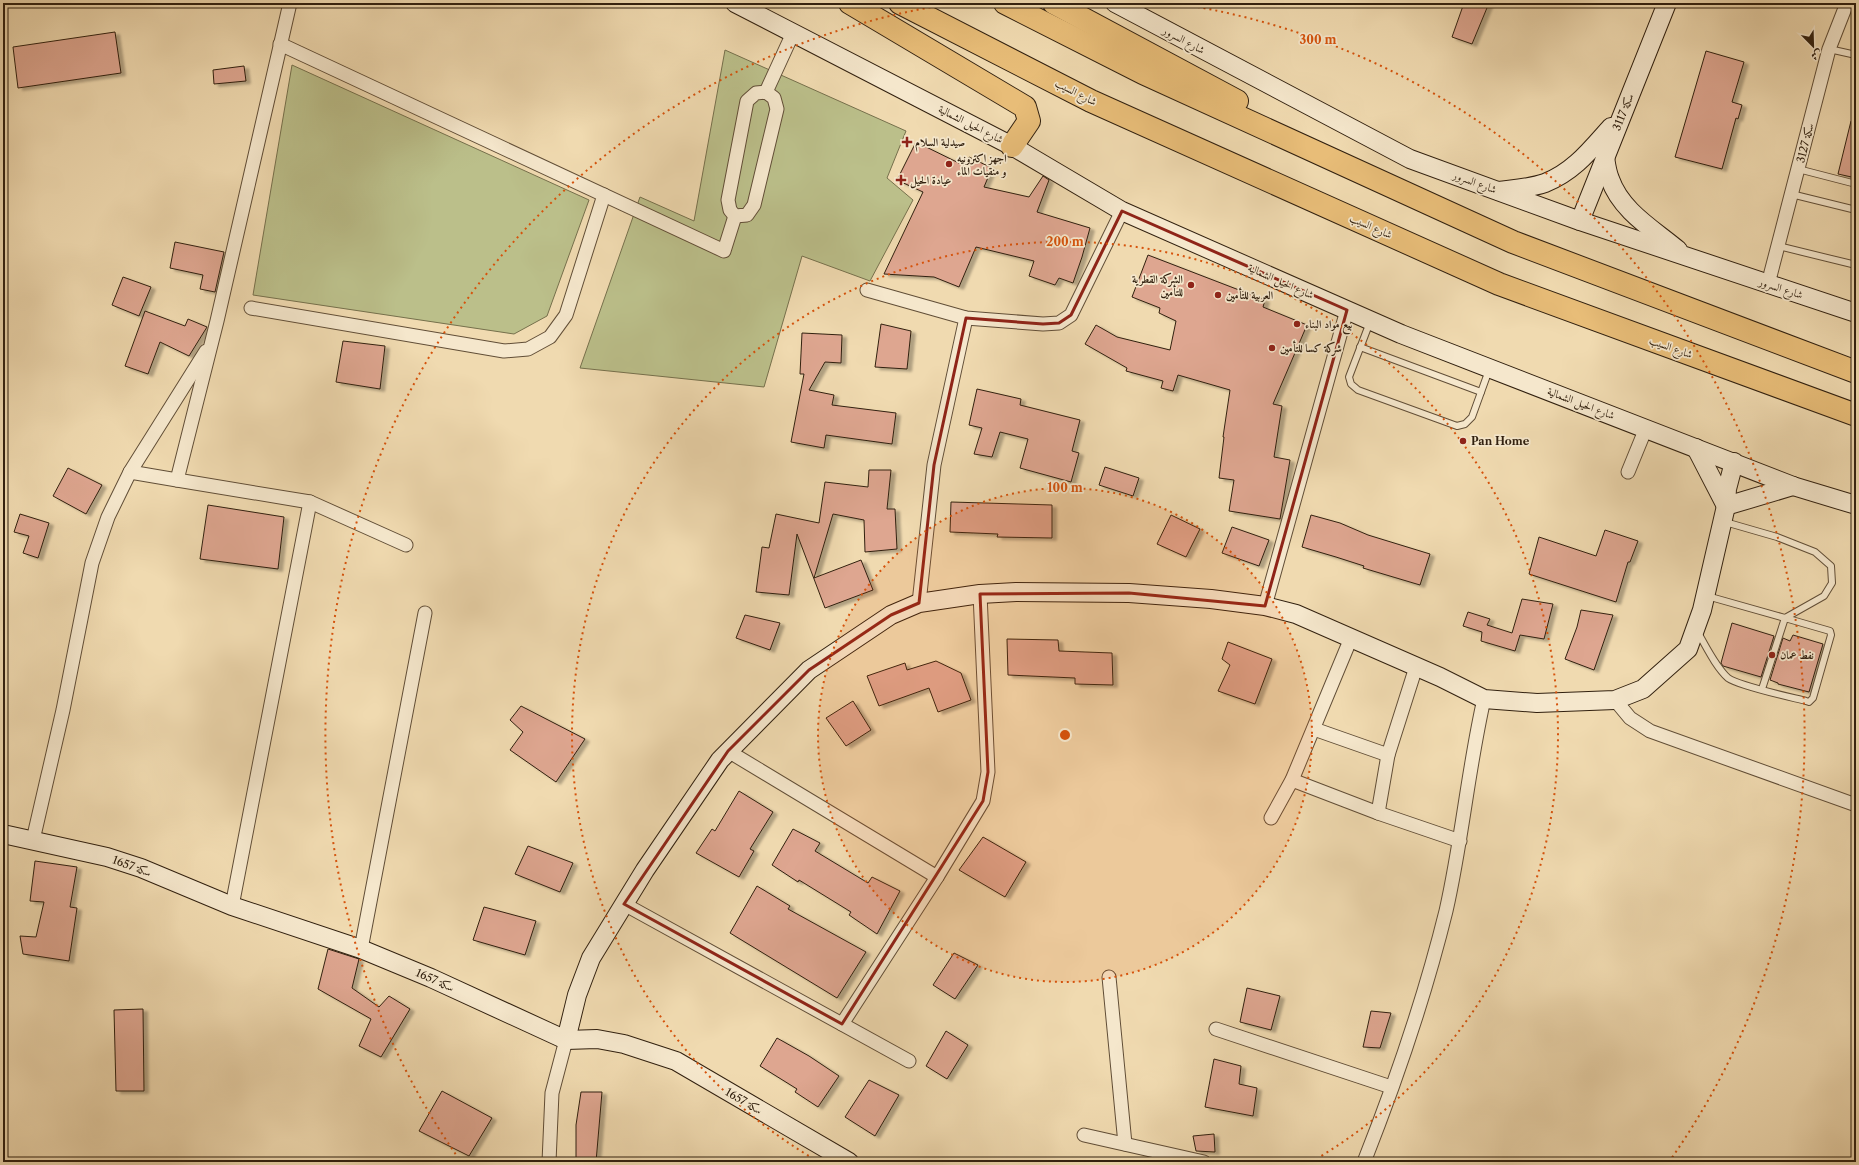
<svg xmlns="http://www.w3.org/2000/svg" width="1859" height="1165" font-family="'Libre Caslon Text',Amiri,serif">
  <defs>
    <filter id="shadow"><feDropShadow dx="4.5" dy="2.5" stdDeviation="1" flood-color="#0004"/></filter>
  </defs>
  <rect width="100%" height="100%" fill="#f0dab0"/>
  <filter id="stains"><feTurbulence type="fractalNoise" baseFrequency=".005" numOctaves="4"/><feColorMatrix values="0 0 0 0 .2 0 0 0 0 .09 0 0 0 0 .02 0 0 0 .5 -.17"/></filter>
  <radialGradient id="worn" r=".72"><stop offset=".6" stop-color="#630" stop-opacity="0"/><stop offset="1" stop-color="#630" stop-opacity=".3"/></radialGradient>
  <!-- green -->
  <g fill="#bbbf8a" stroke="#76704c">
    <polygon points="725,50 906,131 887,178 913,200 870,281 802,256 764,387 580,368 640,197 694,221"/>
    <polygon points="292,65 589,200 547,316 514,334 253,295"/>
  </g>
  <!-- building -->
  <g fill="#dea690" stroke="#31200f" filter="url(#shadow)">
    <polygon points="1464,3 1489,3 1472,44 1452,37"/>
    <polygon points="115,32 121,73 18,88 13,47"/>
    <polygon points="1706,51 1744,62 1732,102 1742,105 1738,119 1736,118 1722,169 1675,157"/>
    <polygon points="244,66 246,81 214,84 213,70"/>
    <polygon points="1851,121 1856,122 1856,178 1838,174"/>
    <polygon points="916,142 965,166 969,157 992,168 984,187 1029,197 1043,176 1049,180 1037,212 1090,228 1082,257 1073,283 1059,278 1055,285 1029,276 1034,261 976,247 959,287 934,277 884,274 923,192 897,180"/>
    <polygon points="175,242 224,252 215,292 200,289 203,275 170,268"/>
    <polygon points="1148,255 1265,300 1263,307 1307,325 1273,404 1282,406 1274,457 1290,460 1280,519 1229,511 1234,480 1219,478 1224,437 1223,437 1230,390 1178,375 1173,391 1161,388 1163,381 1126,371 1127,368 1085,344 1096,325 1117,337 1170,350 1176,321 1159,313 1160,308 1132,297"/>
    <polygon points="123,277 151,287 139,316 112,305"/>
    <polygon points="145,311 185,326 188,319 207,327 189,356 160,342 148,374 125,366"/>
    <polygon points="881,324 911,331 907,369 875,367"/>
    <polygon points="802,333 842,335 841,363 825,362 809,390 834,395 832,405 896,413 892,444 826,435 824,448 791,442 804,374 800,374"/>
    <polygon points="343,341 385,346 380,389 336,382"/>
    <polygon points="977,389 1021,399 1020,405 1080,420 1072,451 1079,453 1071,482 1020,468 1028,439 1000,432 992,457 974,454 982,428 969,425"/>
    <polygon points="1105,467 1139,478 1133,496 1099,485"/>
    <polygon points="68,468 102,485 86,514 53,496"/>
    <polygon points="869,470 891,470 887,509 895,509 897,549 865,552 864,520 833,514 814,578 861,560 873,590 825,608 797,534 789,595 756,592 762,547 769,548 776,514 819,523 825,482 868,487"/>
    <polygon points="951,502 1052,505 1052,538 997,537 998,534 950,532"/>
    <polygon points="208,505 284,517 278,569 200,559"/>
    <polygon points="20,514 49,523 38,558 23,553 29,536 14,532"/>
    <polygon points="1171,515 1200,529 1186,557 1157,544"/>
    <polygon points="1311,515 1340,523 1368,535 1430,554 1420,585 1363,568 1364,566 1336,557 1302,547"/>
    <polygon points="1232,527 1269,540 1259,566 1222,553"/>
    <polygon points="1605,530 1638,541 1630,562 1628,562 1616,602 1529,574 1539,537 1596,556"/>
    <polygon points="1522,599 1553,604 1544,639 1520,635 1515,651 1481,641 1482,632 1463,626 1468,612 1490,619 1487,625 1512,633"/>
    <polygon points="1581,610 1613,615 1594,670 1565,659 1577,627"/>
    <polygon points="745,615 780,623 770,650 736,638"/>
    <polygon points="1732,623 1774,636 1761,677 1723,666 1721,663"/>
    <polygon points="1793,635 1823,644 1809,692 1778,684 1778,683 1770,680 1783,638 1790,641"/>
    <polygon points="1007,639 1058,640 1059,651 1112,653 1113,685 1075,684 1075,678 1008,675"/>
    <polygon points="1228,642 1272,659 1255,704 1218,691 1230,665 1222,659"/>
    <polygon points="936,661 961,673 971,700 938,712 929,688 879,706 867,676 905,663 907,670"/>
    <polygon points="853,701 871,730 846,746 826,718"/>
    <polygon points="521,706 585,739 556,782 510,750 523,732 510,720"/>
    <polygon points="739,791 773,812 750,849 754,851 739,877 696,853 712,829 715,831"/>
    <polygon points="793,829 820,843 815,851 868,883 872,877 900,891 877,934 849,915 851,912 799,880 798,882 772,865"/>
    <polygon points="983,837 1026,862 1005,897 959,870"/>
    <polygon points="528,846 573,863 560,892 515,874"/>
    <polygon points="35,861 77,867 70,907 77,908 69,961 23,954 20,936 36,937 44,902 30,901"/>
    <polygon points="757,886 790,906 788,909 866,952 837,998 730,933"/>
    <polygon points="484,907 536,921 525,955 473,940"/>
    <polygon points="328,949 359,959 352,988 379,1007 389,996 410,1009 381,1057 359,1046 371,1019 318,989"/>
    <polygon points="954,953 978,965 955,999 933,985"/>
    <polygon points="1247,988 1280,996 1271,1030 1240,1022"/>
    <polygon points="143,1009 144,1091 116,1091 114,1010"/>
    <polygon points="1371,1011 1391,1013 1380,1048 1363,1047"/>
    <polygon points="946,1031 968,1045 947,1079 926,1066"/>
    <polygon points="777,1038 809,1056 839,1076 818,1107 795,1092 797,1089 760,1066"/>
    <polygon points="1214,1059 1241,1066 1239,1084 1257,1088 1253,1116 1205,1107"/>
    <polygon points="869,1080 899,1095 875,1136 845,1117"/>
    <polygon points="442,1091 492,1118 469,1156 419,1131"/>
    <polygon points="581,1092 602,1092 596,1162 576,1162 576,1125"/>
    <polygon points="1214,1134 1215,1152 1196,1151 1193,1136"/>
  </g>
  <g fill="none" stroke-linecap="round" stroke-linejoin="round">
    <!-- lane casing -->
    <g stroke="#614e37" stroke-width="8">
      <g id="lane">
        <polyline points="1829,49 1856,55"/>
        <polyline points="1798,169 1856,184"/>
        <polyline points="1791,194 1856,210"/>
        <polyline points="1778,246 1856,265"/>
        <polyline points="1370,322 1349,377 1351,384 1358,390 1457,426 1465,424 1472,417 1489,370"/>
        <polyline points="1360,347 1481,392"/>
        <polyline points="1707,596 1785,618 1824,596 1832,583 1831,566 1815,552 1777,537 1725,522"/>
        <path d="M1697,631c9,15 18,35 31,47 11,8 62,19 78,23l3,1 4,-4 18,-63 -1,-4 -45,-13 -23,71"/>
      </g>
    </g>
    <!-- street casing -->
    <g stroke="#614e37" stroke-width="15">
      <g id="street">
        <polyline points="290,3 217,321 177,480 310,502 406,545"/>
        <polyline points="280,44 724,251 735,216"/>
        <polygon points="766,92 774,98 777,109 754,205 747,215 735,216 730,210 728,200 747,101 756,93"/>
        <polyline points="766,92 793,33"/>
        <polyline points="1768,284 1829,49 1847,3"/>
        <polyline points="867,290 966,318 1043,324 1059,323 1071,315 1122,211"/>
        <polyline points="251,308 504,351 528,349 550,337 566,315 604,195"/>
        <polyline points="130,472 177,480"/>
        <polyline points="1628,472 1646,428"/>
        <polyline points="919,603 934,465 966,318"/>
        <polyline points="1265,606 1347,310"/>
        <polyline points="1615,700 1630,718 1650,731 1856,805"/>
        <polyline points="1314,729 1388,755"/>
        <polyline points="728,751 937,877"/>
        <polyline points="1292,780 1378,813 1460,841"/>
        <polyline points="1378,813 1388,755 1416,667"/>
        <polyline points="1271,818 1292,780 1351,638"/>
        <polyline points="33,840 63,710 92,563 108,517 130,472 206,351"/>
        <polyline points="624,904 909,1061"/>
        <polyline points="232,906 310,502"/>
        <polyline points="361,949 425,613"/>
        <polyline points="1109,977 1125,1144"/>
        <polyline points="842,1024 937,877 983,801 988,772 980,594"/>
        <polyline points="1216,1029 1391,1087"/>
        <polyline points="1084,1135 1204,1162"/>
        <polyline points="549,1162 552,1093 566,1040"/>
        <path d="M1364,1162c32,-81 61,-166 82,-251 16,-70 22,-142 38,-212"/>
      </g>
    </g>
    <!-- secondary casing -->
    <g stroke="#31200f" stroke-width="20">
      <g id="secondary">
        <polyline points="735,3 1012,146 1122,211 1401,334 1793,486 1856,505"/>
        <polyline points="1115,3 1410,159 1580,221 1856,313"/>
        <path d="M1605,157c1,7 2,15 5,22 11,32 43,50 68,71"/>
        <path d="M1499,191c15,-2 32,-3 46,-8 29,-11 47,-35 66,-56"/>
        <polyline points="1580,221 1667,3"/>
        <polyline points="1696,448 1726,506"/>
        <polyline points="1726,506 1793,486"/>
        <polyline points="3,834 107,857 141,868 232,906 361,949 431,978 566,1040 597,1039 624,1044 676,1061 849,1162"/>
        <polyline points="566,1040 577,995 591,958 645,870 720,760 809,670 891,615 919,603 980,594 1016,592 1129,593 1211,599 1265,606 1296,614 1440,677 1484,699 1537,703 1615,700 1643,689 1688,649 1702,610 1726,506 1727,489 1734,462"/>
      </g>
    </g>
    <!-- highway casing -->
    <g stroke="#31200f" stroke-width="24">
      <g id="highway">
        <polyline points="850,3 1025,107 1029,121 1012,146"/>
        <polyline points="900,3 1091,101 1499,284 1856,415"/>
        <polyline points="1005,3 1143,73 1513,242 1856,372"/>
        <polyline points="1054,3 1237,101"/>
      </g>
    </g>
    <!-- lane -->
    <use href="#lane" stroke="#f5e7cc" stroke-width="6"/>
    <!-- street -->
    <use href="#street" stroke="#f5e7cc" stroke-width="13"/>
    <!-- secondary -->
    <use href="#secondary" stroke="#f5e7cc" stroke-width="18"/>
    <!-- highway -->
    <use href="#highway" stroke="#e8bd78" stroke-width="22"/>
  </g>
  <!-- marked area -->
  <path fill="none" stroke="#8f2418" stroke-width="3" stroke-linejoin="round" d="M1122,211l225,99 -82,296 -136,-13 -149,1 8,178 -5,29 -141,223 -218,-120 104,-153 81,-81 82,-55 28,-12 15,-138 32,-147 77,6 16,-1 12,-8z"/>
  <!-- distance rings -->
  <circle cx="1065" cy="735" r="247" fill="#d6530c" fill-opacity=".12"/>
  <g fill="none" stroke="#d6530c" stroke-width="2" stroke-dasharray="2 4">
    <circle cx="1065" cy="735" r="247"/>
    <path d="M819 1162A493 493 0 1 1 1311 1162"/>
    <path d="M459 1159A740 740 0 0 1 956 3M1174 3A740 740 0 0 1 1671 1159"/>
  </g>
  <!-- markers -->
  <g fill="#8f2418" stroke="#f5e7cc" stroke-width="1.5">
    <path d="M905 136h4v4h4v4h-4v4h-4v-4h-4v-4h4z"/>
    <circle cx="949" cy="164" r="4"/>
    <path d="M899 174h4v4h4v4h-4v4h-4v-4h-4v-4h4z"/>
    <circle cx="1191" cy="285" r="4"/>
    <circle cx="1218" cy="295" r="4"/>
    <circle cx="1297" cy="324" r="4"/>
    <circle cx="1272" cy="348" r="4"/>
    <circle cx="1463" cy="441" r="4"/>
    <circle cx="1772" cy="655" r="4"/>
  </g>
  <g text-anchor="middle" stroke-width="3.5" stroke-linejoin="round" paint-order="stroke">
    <!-- street labels -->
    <g font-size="11" fill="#31200f" stroke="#f5e7cc">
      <text transform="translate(1184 40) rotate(28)" y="4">شارع السرور</text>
      <text transform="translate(1076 92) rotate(27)" y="4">شارع السيب</text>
      <text transform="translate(1623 112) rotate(-68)" y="4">سكة 3117</text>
      <text transform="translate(971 124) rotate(27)" y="4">شارع الحيل الشمالية</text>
      <text transform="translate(1805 143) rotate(-76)" y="4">سكة 3127</text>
      <text transform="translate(1475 182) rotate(20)" y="4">شارع السرور</text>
      <text transform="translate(1371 226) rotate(24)" y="4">شارع السيب</text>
      <text transform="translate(1281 281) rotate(24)" y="4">شارع الحيل الشمالية</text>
      <text transform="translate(1781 288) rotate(18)" y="4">شارع السرور</text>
      <text transform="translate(1671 347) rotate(20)" y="4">شارع السيب</text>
      <text transform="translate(1581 403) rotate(21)" y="4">شارع الحيل الشمالية</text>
      <text transform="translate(132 866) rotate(20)" y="4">سكة 1657</text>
      <text transform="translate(435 980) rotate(24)" y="4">سكة 1657</text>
      <text transform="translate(744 1101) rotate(30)" y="4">سكة 1657</text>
    </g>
    <!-- poi labels -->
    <g font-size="11" font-weight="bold" fill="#31200f" stroke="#f5e7cc" text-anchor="start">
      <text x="915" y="146">صيدلية السلام</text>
      <text x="957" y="162">اجهز اكترونيه<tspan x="957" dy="13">و منقيات الماء</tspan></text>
      <text x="910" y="184">عيادة الحيل</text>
      <text x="1183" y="283" text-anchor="end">الشركة القطرية<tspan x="1183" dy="13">للتأمين</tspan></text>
      <text x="1226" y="299">العربية للتأمين</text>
      <text x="1305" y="328">بيع مواد البناء</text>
      <text x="1280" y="352">شركة كسا للتأمين</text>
      <text x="1471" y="445">Pan Home</text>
      <text x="1780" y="659">نفط عمان</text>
    </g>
  </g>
  <circle cx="1065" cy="735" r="6" fill="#d6530c" stroke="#f5e7cc" stroke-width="2"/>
  <g font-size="12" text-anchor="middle" font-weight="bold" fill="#d6530c" stroke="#f5e7cc" stroke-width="3.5" stroke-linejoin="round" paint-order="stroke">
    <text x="1318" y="44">300 m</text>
    <text x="1065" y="246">200 m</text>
    <text x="1065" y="492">100 m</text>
  </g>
  <!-- margin -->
  <rect width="1859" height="1165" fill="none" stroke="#f0dab0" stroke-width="16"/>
  <rect x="4" y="4" width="1851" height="1157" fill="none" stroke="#31200f" stroke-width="2"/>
  <rect x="8" y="8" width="1843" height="1149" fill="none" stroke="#31200f"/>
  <!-- north arrow -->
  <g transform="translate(1813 46) rotate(157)" stroke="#f5e7cc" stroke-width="3" paint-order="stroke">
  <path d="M0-3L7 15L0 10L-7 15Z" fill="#31200f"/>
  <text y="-6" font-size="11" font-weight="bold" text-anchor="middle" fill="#31200f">ش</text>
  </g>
  <rect width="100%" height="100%" filter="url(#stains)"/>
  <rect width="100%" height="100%" fill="url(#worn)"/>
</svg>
